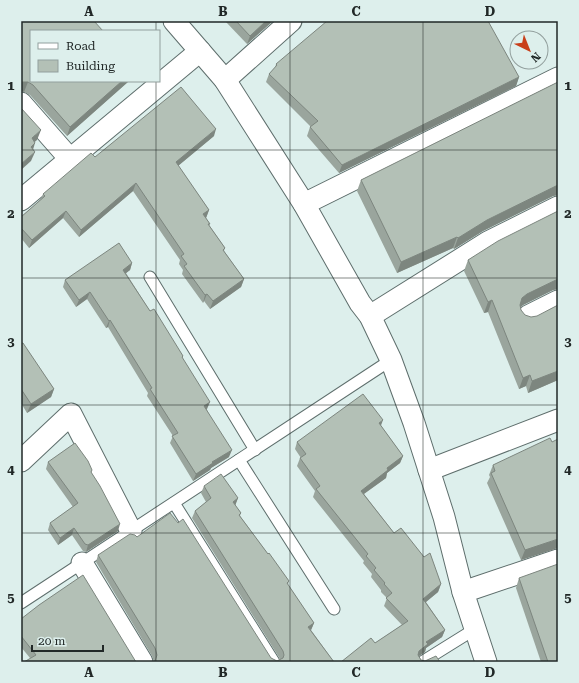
<svg xmlns="http://www.w3.org/2000/svg" width="579" height="683" font-family="'Roboto Serif',serif">
  <rect width="100%" height="100%" fill="#ddefec"/>
  <g fill="none" stroke-linecap="round" stroke-linejoin="round">
    <!-- service casing -->
    <g stroke="#5e6e6c" stroke-width="13">
      <g id="service">
        <polyline points="150,277 255,450"/>
        <polyline points="239,460 334,609"/>
        <polyline points="174,503 274,662"/>
        <polyline points="21,603 391,360"/>
        <polyline points="422,662 475,629"/>
      </g>
    </g>
    <!-- minor casing -->
    <g stroke="#5e6e6c" stroke-width="23">
      <g id="minor">
        <polyline points="174,21 225,80 304,204 360,303 370,316 391,360 414,423 444,517 463,592 486,662"/>
        <polyline points="225,80 291,21"/>
        <polyline points="21,103 70,159"/>
        <polyline points="21,200 200,51"/>
        <polyline points="304,204 558,78"/>
        <polyline points="370,316 488,242 558,207"/>
        <polyline points="528,316 558,301"/>
        <polyline points="21,461 71,414 131,531"/>
        <polyline points="429,470 558,420"/>
        <polyline points="82,563 142,662"/>
        <polyline points="463,592 558,560"/>
      </g>
    </g>
    <!-- service -->
    <use href="#service" stroke="#fff" stroke-width="11"/>
    <!-- minor -->
    <use href="#minor" stroke="#fff" stroke-width="21"/>
  </g>
  <!-- wall -->
  <g fill="#9aa59d">
    <polygon points="21,21 129,81 67,136 30,95 24,92"/>
    <polygon points="225,21 273,21 247,44"/>
    <polygon points="276,64 519,77 516,86 339,173 307,136 310,127 311,127 266,82 269,74 275,68"/>
    <polygon points="558,82 558,195 553,196 483,231 454,249 453,248 397,273 357,191 361,180"/>
    <polygon points="214,136 178,166 209,210 206,218 210,224 209,225 225,248 224,251 244,279 241,287 210,309 204,301 203,303 182,274 183,270 179,264 180,260 133,191 79,237 63,218 29,248 21,238 21,217 41,199 43,194 95,157"/>
    <polygon points="558,211 558,289 553,290 523,305 521,307 521,310 558,380 528,393 526,386 519,389 488,312 484,313 464,271 468,260"/>
    <polygon points="132,263 130,270 126,273 150,311 183,356 182,359 207,409 207,410 229,457 211,468 210,470 193,481 170,443 173,436 147,396 148,393 108,327 106,328 87,299 76,307 63,287 65,280"/>
    <polygon points="21,342 54,389 51,397 27,413 21,403"/>
    <polygon points="381,426 403,456 400,463 387,473 386,478 364,494 394,533 441,584 438,592 426,602 445,630 442,637 426,648 425,652 419,656 421,660 425,661 341,662 375,643 402,625 384,606 387,598 381,592 381,590 371,577 372,574 363,563 364,561 313,497 315,491 297,466 300,458 301,458 295,449 297,442"/>
    <polygon points="48,462 92,470 91,473 118,531 86,552 83,551 72,535 58,545 48,530 50,523 73,507 46,469"/>
    <polygon points="493,465 555,549 521,560 487,483 490,477 489,475"/>
    <polygon points="204,486 238,498 235,505 241,513 240,516 268,554 289,581 288,585 314,623 311,630 334,662 154,662 152,656 96,562 98,555 137,537 271,658 277,661 280,659 192,518 195,511 206,502 201,493"/>
    <polygon points="519,578 558,662 541,662 516,588"/>
    <polygon points="21,619 134,661 30,658 21,647"/>
  </g>
  <!-- shaded-wall -->
  <g fill="#7d867f">
    <polygon points="266,21 273,21 247,44 250,36"/>
    <polygon points="519,77 516,86 339,173 342,165"/>
    <polygon points="122,81 129,81 67,136 70,127"/>
    <polygon points="21,82 28,82 24,92 21,91"/>
    <polygon points="216,129 214,136 173,170 176,162"/>
    <polygon points="41,130 37,140 28,148 32,138"/>
    <polygon points="35,143 32,153 31,147"/>
    <polygon points="35,152 31,161 21,170 21,164"/>
    <polygon points="136,183 133,191 79,237 81,230"/>
    <polygon points="557,185 558,185 558,195 553,196 483,231 454,249 458,238 487,220"/>
    <polygon points="209,210 206,218 200,221 203,214"/>
    <polygon points="66,211 63,218 29,248 32,240"/>
    <polygon points="457,237 453,248 397,273 401,262"/>
    <polygon points="132,263 130,270 121,277 123,270"/>
    <polygon points="244,279 241,287 210,309 213,301"/>
    <polygon points="558,279 558,289 553,290 523,305 518,309 522,298 527,294"/>
    <polygon points="90,292 87,299 76,307 79,300"/>
    <polygon points="207,294 204,301 203,303 205,295"/>
    <polygon points="492,300 488,312 484,313 488,302"/>
    <polygon points="110,320 108,327 106,328 109,321"/>
    <polygon points="558,371 558,380 528,393 532,381"/>
    <polygon points="530,375 526,386 519,389 523,378"/>
    <polygon points="54,389 51,397 27,413 31,404"/>
    <polygon points="210,402 207,409 202,413 204,406"/>
    <polygon points="383,420 380,428 379,423"/>
    <polygon points="232,450 229,457 211,468 210,470 193,481 196,474 212,462"/>
    <polygon points="403,456 400,463 387,473 386,478 358,498 361,491 387,468"/>
    <polygon points="238,498 235,506 233,502"/>
    <polygon points="120,524 118,531 86,552 88,545"/>
    <polygon points="74,528 72,535 58,545 60,538"/>
    <polygon points="558,539 558,548 555,549 521,560 525,550"/>
    <polygon points="441,584 438,592 421,606 423,599"/>
    <polygon points="314,623 311,630 308,627"/>
    <polygon points="445,630 442,637 426,648 425,652 416,658 419,651 426,642"/>
  </g>
  <!-- building -->
  <g fill="#b3c0b6" stroke="#7d867f">
    <polygon points="21,21 94,21 103,31 31,31 31,81 122,81 70,127 33,85 28,82 21,82"/>
    <polygon points="236,21 266,21 250,36"/>
    <polygon points="327,21 488,21 519,77 342,165 310,127 318,121 269,74 277,65 276,64"/>
    <polygon points="558,82 558,185 487,220 458,238 457,237 401,262 361,180"/>
    <polygon points="181,87 216,129 176,162 209,210 203,214 210,224 208,224 225,248 223,250 244,279 213,301 207,294 205,295 184,266 187,264 181,256 184,254 136,183 81,230 66,211 32,240 21,228 21,217 45,196 43,194 91,153 95,157"/>
    <polygon points="21,108 41,130 32,138 35,143 31,147 35,152 21,164"/>
    <polygon points="558,211 558,279 527,294 522,298 520,305 521,310 525,315 531,317 537,316 558,305 558,371 532,381 530,375 523,378 492,300 488,302 468,260 498,241"/>
    <polygon points="119,243 132,263 123,270 150,311 154,309 183,356 182,357 210,402 204,406 232,450 212,462 213,463 196,474 172,436 178,433 150,389 152,388 110,320 109,321 90,292 79,300 65,280"/>
    <polygon points="21,342 22,343 23,343 54,389 31,404 21,389"/>
    <polygon points="363,394 383,420 379,423 403,456 387,468 388,470 361,491 394,533 401,528 424,557 430,553 441,584 423,599 445,630 426,642 428,644 419,651 418,655 421,660 425,661 436,656 440,662 341,662 371,638 375,643 408,621 386,598 392,593 384,584 385,583 374,570 376,568 366,556 368,554 316,489 320,486 300,458 306,454 297,442"/>
    <polygon points="550,438 552,442 558,439 558,539 525,550 491,473 495,471 493,465"/>
    <polygon points="75,443 88,461 92,470 91,472 100,486 120,524 88,545 85,544 74,528 60,538 50,523 78,503 48,462"/>
    <polygon points="221,474 238,498 233,502 241,513 239,515 268,554 269,553 289,581 287,583 314,623 308,627 334,662 154,662 155,661 157,655 155,648 98,555 130,534 135,535 137,537 170,513 178,523 183,519 271,658 277,661 283,658 284,655 283,651 195,511 211,498 204,486"/>
    <polygon points="558,564 558,662 548,662 519,578"/>
    <polygon points="83,575 136,662 24,662 36,655 21,636 21,619 39,605"/>
  </g>
  <!-- grid -->
  <path fill="none" stroke="#212827" stroke-width="1" stroke-opacity="0.55" d="M156,21v10M290,21v641M423,21v641M156,81v581M21,150h537M21,278h537M21,405h537M21,533h537"/>
  <!-- border -->
  <rect width="579" height="683" fill="none" stroke="#ddefec" stroke-width="44"/>
  <!-- legend -->
  <rect x="30" y="30" width="130" height="52" fill="#ddefec" stroke="#929f9d"/>
  <rect x="38" y="43" width="20" height="6" fill="#ffffff" stroke="#929f9d"/>
  <text x="66" y="50" font-size="12" fill="#212827">Road</text>
  <rect x="38" y="60" width="20" height="12" fill="#b3c0b6" stroke="#929f9d"/>
  <text x="66" y="70" font-size="12" fill="#212827">Building</text>
  <!-- north arrow -->
  <g transform="translate(529 50) rotate(137)"><circle r="19" fill="#ddefec" stroke="#929f9d"/>
  <path d="M0-3L7 15L0 10L-7 15Z" fill="#c83f1a"/>
  <text y="-6" font-size="11" font-weight="bold" text-anchor="middle" fill="#212827">N</text>
  </g>
  <!-- scale -->
  <path d="M32 645v6h71v-6" fill="none" stroke="#212827" stroke-width="2"/>
  <text x="38" y="645" font-size="12" fill="#212827" stroke="#ddefec" stroke-width="3" paint-order="stroke">20 m</text>
  <rect x="22" y="22" width="535" height="639" fill="none" stroke="#212827" stroke-width="1.5"/>
  <g font-size="13" text-anchor="middle" font-weight="bold" fill="#212827">
    <text x="89" y="16">A</text>
    <text x="223" y="16">B</text>
    <text x="356" y="16">C</text>
    <text x="490" y="16">D</text>
    <text x="11" y="90">1</text>
    <text x="568" y="90">1</text>
    <text x="11" y="218">2</text>
    <text x="568" y="218">2</text>
    <text x="11" y="346">3</text>
    <text x="568" y="346">3</text>
    <text x="11" y="474">4</text>
    <text x="568" y="474">4</text>
    <text x="11" y="602">5</text>
    <text x="568" y="602">5</text>
    <text x="89" y="677">A</text>
    <text x="223" y="677">B</text>
    <text x="356" y="677">C</text>
    <text x="490" y="677">D</text>
  </g>
</svg>
